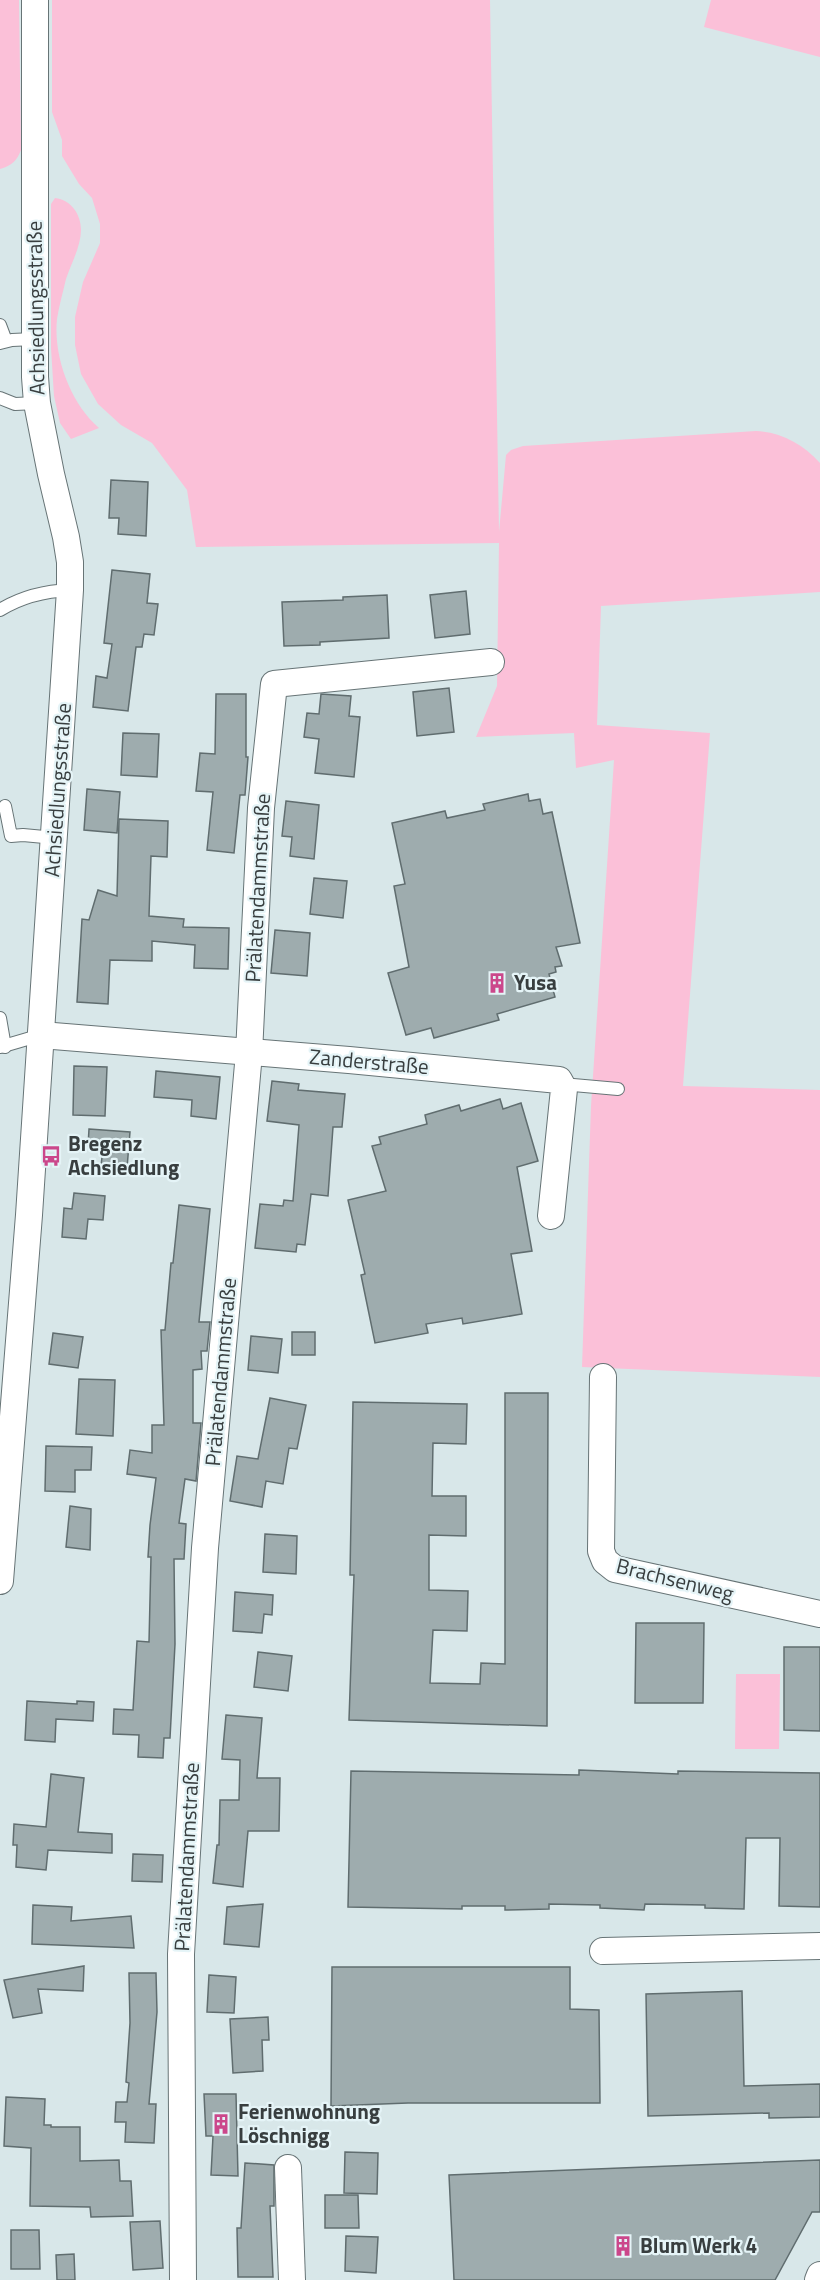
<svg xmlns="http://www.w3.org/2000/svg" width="820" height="2280" font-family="'Titillium Web',sans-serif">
  <rect width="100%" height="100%" fill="#d8e7e9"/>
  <!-- green -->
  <g fill="#fbc0d8">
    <path d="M0,0h19l2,150c-4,11 -10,16 -21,19z"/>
    <path d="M52,0h438l9,532 7,-77 5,-5 12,-4 233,-15c25,1 47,13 64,32v129l-219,14 -4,119 113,8 -27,353 137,4v287l-238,-10 9,-261 23,-346 -38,8 -2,-35 -98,4 21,-51 2,-143 -303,4 -9,-57 -35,-47 -31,-18 -23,-21 -17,-30 -6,-29v-28l8,-35 17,-39v-19l-8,-26 -13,-14 -17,-28v-16l-10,-28z"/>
    <polygon points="711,0 820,0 820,57 704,27"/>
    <path d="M55,198c16,2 26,16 26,32 0,16 -10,34 -15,49 -3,13 -7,27 -9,40 -4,38 14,85 42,109l-28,11 -11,-16 -6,-27 -3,-48v-144z"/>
    <polygon points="736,1674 780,1674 779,1749 735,1749"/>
  </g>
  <!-- building -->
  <g fill="#9eacae" stroke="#606d6f" stroke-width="1.5">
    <polygon points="111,480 148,482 146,536 118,534 119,518 109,518"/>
    <polygon points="112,570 150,574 147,603 158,604 154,635 144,634 142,647 136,647 128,711 93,707 96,676 107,678 112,644 104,643"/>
    <polygon points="466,591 470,634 435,638 430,595"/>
    <polygon points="387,595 389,638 320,642 320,645 284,646 282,602 343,600 343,597"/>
    <polygon points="449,688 454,732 417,736 413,692"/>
    <polygon points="216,694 246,694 246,757 248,757 245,795 240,795 234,853 207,850 213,792 196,791 200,753 215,754"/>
    <polygon points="321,694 351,696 349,716 360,717 354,777 315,773 319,739 304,737 307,713 319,714"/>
    <polygon points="123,733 159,734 157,777 121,775"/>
    <polygon points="87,789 120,792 117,833 84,830"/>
    <polygon points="528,794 529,801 540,799 543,814 552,812 580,943 556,947 562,966 555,967 556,972 549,974 555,997 497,1014 499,1020 434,1038 431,1028 406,1035 388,973 409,967 394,886 405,884 392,823 445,811 447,818 485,810 483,804"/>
    <polygon points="286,801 319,805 314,859 290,856 292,837 282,836"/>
    <polygon points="119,819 168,821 167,857 151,856 149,916 184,919 183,927 229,928 228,969 194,968 195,945 152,941 152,961 110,960 108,1004 77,1002 82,919 89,920 98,890 117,896"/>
    <polygon points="314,878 347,881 343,918 310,914"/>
    <polygon points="275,930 310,933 307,976 271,973"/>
    <polygon points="74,1066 107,1067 105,1116 73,1115"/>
    <polygon points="156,1071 220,1077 216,1119 191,1116 192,1100 154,1097"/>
    <polygon points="272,1081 299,1084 298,1090 345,1094 342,1127 333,1127 328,1196 311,1194 305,1245 297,1244 296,1252 255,1248 260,1204 283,1206 284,1200 293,1201 299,1125 267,1121"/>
    <polygon points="500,1099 503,1109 521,1103 538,1161 517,1167 532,1251 511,1254 522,1314 463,1324 462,1318 426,1324 428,1333 375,1343 361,1275 365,1274 348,1200 386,1191 372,1146 381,1144 379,1137 427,1124 425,1115 459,1105 461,1111"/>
    <polygon points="89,1129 130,1132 127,1168 101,1166 103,1148 88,1146"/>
    <polygon points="74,1193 105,1196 103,1220 88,1219 86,1239 62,1237 64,1208 72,1209"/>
    <polygon points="179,1205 210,1209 199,1322 210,1322 207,1351 201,1351 202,1369 193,1370 193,1423 201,1423 196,1481 185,1479 179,1523 186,1524 184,1559 174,1559 175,1644 170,1738 164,1738 163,1758 138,1757 139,1735 113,1734 114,1709 133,1710 137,1641 149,1642 151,1557 148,1557 150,1525 156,1478 127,1474 130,1450 152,1453 152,1425 164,1425 161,1330 165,1330 171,1263 173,1263"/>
    <rect x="292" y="1332" width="23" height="23"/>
    <polygon points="53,1333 83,1337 78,1368 49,1364"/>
    <polygon points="251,1336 282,1339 278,1373 248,1370"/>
    <polygon points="79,1379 115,1380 113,1436 76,1434"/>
    <polygon points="505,1393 548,1393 547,1726 349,1720 354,1575 350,1575 353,1402 467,1404 466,1444 433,1443 432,1496 466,1496 466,1536 429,1535 429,1590 468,1591 467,1631 433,1630 430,1683 480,1684 481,1663 505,1664"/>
    <polygon points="270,1398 306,1405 297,1449 289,1448 283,1484 266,1481 262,1507 230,1501 237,1456 258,1459"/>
    <polygon points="46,1446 92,1447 91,1470 75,1470 75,1492 45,1491"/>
    <polygon points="70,1506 91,1509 90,1550 66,1547"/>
    <polygon points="265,1534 297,1536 296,1574 263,1572"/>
    <polygon points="235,1592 273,1595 272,1615 264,1614 262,1633 233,1631"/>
    <polygon points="636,1623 704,1623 703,1703 635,1703"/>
    <polygon points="784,1647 820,1647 820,1731 784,1730"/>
    <polygon points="258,1652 292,1656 288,1691 254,1687"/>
    <polygon points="27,1701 77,1704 77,1701 94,1702 93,1721 56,1719 55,1742 25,1740"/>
    <polygon points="226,1715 262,1718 257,1778 280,1778 279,1831 248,1831 243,1887 213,1883 217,1845 219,1845 220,1800 239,1800 240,1760 222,1759"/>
    <polygon points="579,1770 678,1774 678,1771 820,1773 820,1907 779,1906 780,1838 746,1838 744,1909 705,1908 705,1905 645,1904 644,1910 600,1908 600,1905 549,1904 549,1909 505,1910 505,1906 462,1906 462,1909 348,1907 351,1771 579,1775"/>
    <polygon points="51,1774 84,1778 78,1832 112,1834 112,1853 48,1850 46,1870 16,1867 17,1845 13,1845 14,1824 46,1827"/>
    <polygon points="133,1854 163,1855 162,1882 132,1881"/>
    <polygon points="263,1904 259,1947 224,1944 227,1907"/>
    <polygon points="33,1905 72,1907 71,1921 131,1916 134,1948 32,1944"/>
    <polygon points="84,1966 83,1991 38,1989 42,2013 13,2018 4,1980"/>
    <polygon points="332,1967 570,1967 570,2009 599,2010 600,2103 408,2103 331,2106"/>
    <polygon points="129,1973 156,1973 157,2012 149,2104 156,2104 154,2143 125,2142 126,2122 115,2122 116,2102 127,2102 129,2083 126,2082 130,2023"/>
    <polygon points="209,1975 236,1977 234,2013 207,2012"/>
    <polygon points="742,1991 744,2086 820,2084 820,2117 769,2118 769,2113 648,2116 646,1994"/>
    <polygon points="268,2017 269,2040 262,2040 263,2071 233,2073 230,2019"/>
    <polygon points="204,2094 236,2094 238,2176 211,2175 213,2136 206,2136"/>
    <polygon points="6,2097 45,2099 44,2125 51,2125 51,2127 80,2127 80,2161 119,2160 120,2181 131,2181 133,2216 91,2217 90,2207 30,2206 31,2148 4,2146"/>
    <polygon points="345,2152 378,2153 377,2194 344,2193"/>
    <polygon points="820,2160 820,2212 812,2212 775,2280 454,2280 449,2175"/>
    <polygon points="245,2163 274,2165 274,2206 270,2206 273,2277 238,2277 237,2228 241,2228"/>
    <polygon points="325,2195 358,2195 359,2228 325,2228"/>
    <polygon points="160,2221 163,2268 133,2270 130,2222"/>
    <polygon points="11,2230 39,2230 40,2269 11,2269"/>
    <polygon points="346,2236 378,2237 376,2273 345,2271"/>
    <polygon points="74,2254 75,2280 57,2280 56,2255"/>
  </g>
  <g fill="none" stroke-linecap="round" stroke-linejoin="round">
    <!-- lane casing -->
    <g stroke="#677476" stroke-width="14">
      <g id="lane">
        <polyline points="0,325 6,341"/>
        <polyline points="0,343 12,340 34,339"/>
        <polyline points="0,398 15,404 37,403"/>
        <path d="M0,610c21,-13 46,-19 70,-20"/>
        <polyline points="5,806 11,836 23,835 55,838"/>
        <polyline points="0,1018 5,1047"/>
        <polyline points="0,1047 41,1035"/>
        <polyline points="562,1084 618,1089"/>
      </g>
    </g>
    <!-- street casing -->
    <g stroke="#677476" stroke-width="28">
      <g id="street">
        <polyline points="41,1035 349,1060 559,1080 564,1089 551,1216"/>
        <polyline points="603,1377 601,1551 605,1561 615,1569 820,1614"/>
        <polyline points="0,1581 29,1215 70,590 70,562 66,537 51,474 37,403 35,377 35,0"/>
        <polyline points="603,1951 820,1946"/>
        <polyline points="288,2168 292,2280"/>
        <polyline points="183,2280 181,1954 205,1548 249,1053 261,808 274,684 491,662"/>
        <polyline points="818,2280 820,2275"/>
      </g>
    </g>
    <!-- lane -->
    <use href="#lane" stroke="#fff" stroke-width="12"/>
    <!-- street -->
    <use href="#street" stroke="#fff" stroke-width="26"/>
  </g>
  <!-- icons -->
  <defs>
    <g id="building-bare" transform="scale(1.62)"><path d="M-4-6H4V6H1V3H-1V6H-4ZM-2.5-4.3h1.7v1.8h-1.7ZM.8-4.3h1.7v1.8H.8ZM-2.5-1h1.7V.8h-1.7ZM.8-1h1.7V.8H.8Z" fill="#cb478b" stroke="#e5f4f7" stroke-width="2.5" paint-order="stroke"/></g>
    <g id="bus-bare" transform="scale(1.62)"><path d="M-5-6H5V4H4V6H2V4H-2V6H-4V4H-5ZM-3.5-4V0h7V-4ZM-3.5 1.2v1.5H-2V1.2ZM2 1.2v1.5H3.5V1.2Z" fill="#cb478b" stroke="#e5f4f7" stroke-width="2.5" paint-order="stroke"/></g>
  </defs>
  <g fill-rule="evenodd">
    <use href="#building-bare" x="497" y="983"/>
    <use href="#bus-bare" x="51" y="1156"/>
    <use href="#building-bare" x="221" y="2124"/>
    <use href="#building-bare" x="623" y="2246"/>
  </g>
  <g text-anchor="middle" stroke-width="4.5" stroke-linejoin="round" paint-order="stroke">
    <!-- street labels -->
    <g font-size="21" fill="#383e3f" stroke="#e5f4f7">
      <text transform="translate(36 308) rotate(-91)" y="7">Achsiedlungsstraße</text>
      <text transform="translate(58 790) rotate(-86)" y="7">Achsiedlungsstraße</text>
      <text transform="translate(258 888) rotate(-87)" y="7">Prälatendammstraße</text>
      <text transform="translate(369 1062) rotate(5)" y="7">Zanderstraße</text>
      <text transform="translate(221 1372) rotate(-85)" y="7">Prälatendammstraße</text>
      <text transform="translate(675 1580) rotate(14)" y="7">Brachsenweg</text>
      <text transform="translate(187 1857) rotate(-87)" y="7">Prälatendammstraße</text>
    </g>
    <!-- poi labels -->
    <g font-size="21" font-weight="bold" fill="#383e3f" stroke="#e5f4f7" text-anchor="start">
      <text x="514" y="990">Yusa</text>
      <text x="68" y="1151">Bregenz<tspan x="68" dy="24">Achsiedlung</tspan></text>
      <text x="238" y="2119">Ferienwohnung<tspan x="238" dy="24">Löschnigg</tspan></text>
      <text x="640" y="2253">Blum Werk 4</text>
    </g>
  </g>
</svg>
